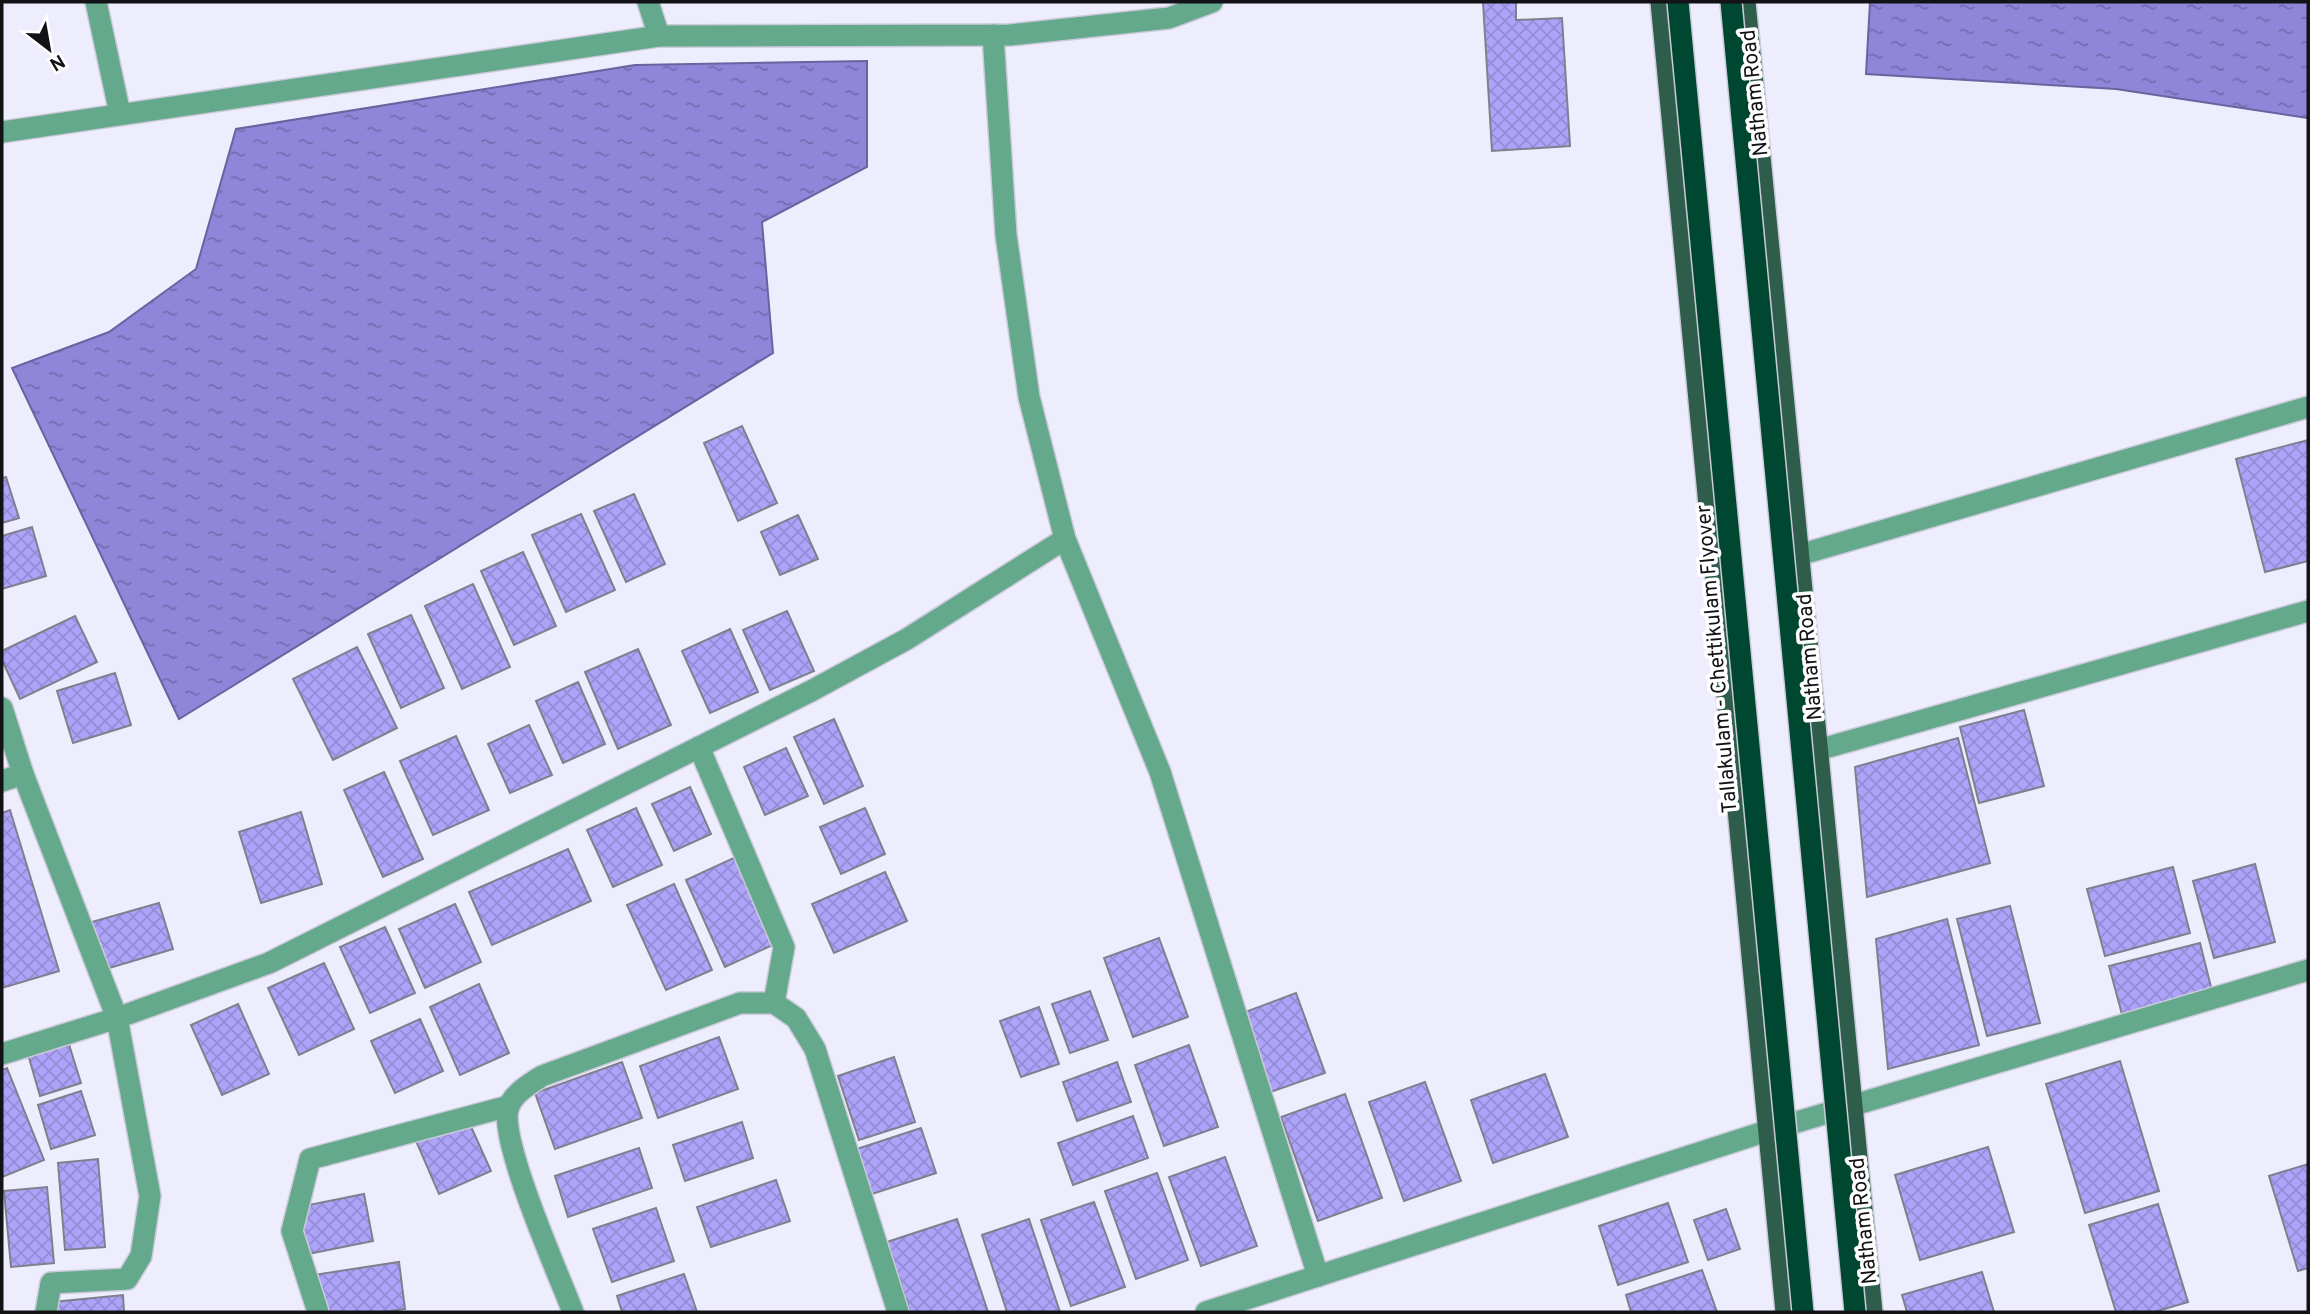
<svg xmlns="http://www.w3.org/2000/svg" width="2310" height="1314" font-family="Overpass,sans-serif">
  <defs>
    <pattern id="water-ripples" width="26" height="14" patternUnits="userSpaceOnUse" patternTransform="scale(1.75)"><rect width="26" height="14" fill="#8f86d9"/><path d="M2 4q2-2 4 0t4 0M15 11q2-2 4 0t4 0" fill="none" stroke="#736caf"/></pattern>
    <pattern id="building-cross-hatch" width="8" height="8" patternUnits="userSpaceOnUse" patternTransform="scale(1.75)"><rect width="8" height="8" fill="#ada4fa"/><path d="M0 0l8 8M0 8l8-8" fill="none" stroke="#948cd6"/></pattern>
  </defs>
  <rect width="100%" height="100%" fill="#eeedfe"/>
  <!-- water -->
  <g fill="url(#water-ripples)" stroke="#6a639f" stroke-width="2">
    <polygon points="1870,2 2308,2 2308,118 2116,89 1866,74"/>
    <polygon points="867,61 867,167 762,222 773,353 179,719 12,368 109,332 196,269 236,129 635,65"/>
  </g>
  <!-- building -->
  <g fill="url(#building-cross-hatch)" stroke="#807f8e" stroke-width="2">
    <polygon points="1483,2 1516,2 1516,20 1562,18 1570,146 1492,151"/>
    <polygon points="742,426 777,503 738,521 704,443"/>
    <polygon points="2308,440 2308,561 2265,572 2236,459"/>
    <polygon points="6,477 19,518 2,523 2,478"/>
    <polygon points="634,494 665,564 626,582 594,511"/>
    <polygon points="581,514 615,590 566,612 532,535"/>
    <polygon points="798,515 818,559 780,575 761,532"/>
    <polygon points="32,527 46,576 2,589 2,536"/>
    <polygon points="523,552 556,626 514,645 481,571"/>
    <polygon points="473,584 510,667 462,689 425,606"/>
    <polygon points="787,611 814,671 770,690 743,630"/>
    <polygon points="411,615 444,688 401,708 368,634"/>
    <polygon points="75,616 97,662 20,699 2,660 2,651"/>
    <polygon points="730,629 758,692 710,713 682,651"/>
    <polygon points="357,647 397,728 333,760 293,679"/>
    <polygon points="638,649 671,725 618,749 585,672"/>
    <polygon points="115,673 131,725 73,743 57,691"/>
    <polygon points="578,682 605,744 563,763 536,701"/>
    <polygon points="2024,710 2044,786 1979,803 1960,727"/>
    <polygon points="834,719 863,786 824,804 794,737"/>
    <polygon points="529,725 552,775 510,793 488,744"/>
    <polygon points="456,736 489,810 433,835 400,761"/>
    <polygon points="1958,738 1990,863 1867,897 1855,767"/>
    <polygon points="786,748 808,796 765,815 744,767"/>
    <polygon points="384,772 423,859 383,877 344,790"/>
    <polygon points="690,787 711,834 674,851 652,804"/>
    <polygon points="636,808 662,865 613,887 587,830"/>
    <polygon points="865,808 885,854 841,874 820,827"/>
    <polygon points="10,810 59,971 2,988 2,813"/>
    <polygon points="301,812 322,884 261,903 239,832"/>
    <polygon points="568,849 591,901 492,945 469,892"/>
    <polygon points="738,856 777,943 725,967 686,880"/>
    <polygon points="2255,864 2275,942 2214,958 2193,881"/>
    <polygon points="2173,867 2190,933 2105,956 2087,889"/>
    <polygon points="885,872 907,921 834,953 812,904"/>
    <polygon points="674,884 712,970 666,990 627,905"/>
    <polygon points="159,903 173,949 106,969 92,922"/>
    <polygon points="455,904 481,962 425,988 399,929"/>
    <polygon points="2010,906 2040,1023 1987,1036 1957,919"/>
    <polygon points="1947,919 1979,1045 1888,1069 1876,939"/>
    <polygon points="385,927 415,993 370,1013 340,947"/>
    <polygon points="1159,938 1188,1017 1133,1037 1104,958"/>
    <polygon points="2200,943 2213,995 2123,1018 2109,966"/>
    <polygon points="324,963 354,1029 299,1055 268,988"/>
    <polygon points="479,984 509,1053 460,1075 430,1007"/>
    <polygon points="1090,991 1108,1040 1070,1053 1052,1004"/>
    <polygon points="1296,993 1325,1073 1268,1093 1240,1014"/>
    <polygon points="238,1004 269,1074 222,1095 191,1025"/>
    <polygon points="1039,1007 1059,1064 1021,1077 1000,1021"/>
    <polygon points="420,1019 443,1071 395,1093 371,1041"/>
    <polygon points="719,1037 738,1089 658,1118 640,1066"/>
    <polygon points="67,1038 81,1083 40,1096 27,1051"/>
    <polygon points="1189,1045 1218,1127 1164,1146 1135,1065"/>
    <polygon points="894,1057 915,1122 859,1140 838,1076"/>
    <polygon points="2120,1061 2159,1191 2085,1213 2046,1084"/>
    <polygon points="622,1062 642,1118 555,1149 535,1093"/>
    <polygon points="1117,1062 1131,1102 1077,1121 1063,1082"/>
    <polygon points="7,1068 44,1160 2,1177 2,1070"/>
    <polygon points="1545,1074 1568,1137 1493,1163 1471,1100"/>
    <polygon points="1425,1082 1461,1181 1404,1201 1369,1102"/>
    <polygon points="81,1091 95,1135 51,1149 38,1105"/>
    <polygon points="1345,1094 1382,1198 1318,1221 1281,1117"/>
    <polygon points="464,1111 491,1171 439,1194 413,1134"/>
    <polygon points="1133,1116 1148,1158 1073,1185 1058,1143"/>
    <polygon points="742,1122 753,1158 685,1181 673,1145"/>
    <polygon points="921,1128 936,1173 869,1195 854,1150"/>
    <polygon points="1988,1147 2014,1232 1920,1260 1895,1175"/>
    <polygon points="639,1148 652,1188 568,1217 555,1176"/>
    <polygon points="1225,1157 1257,1246 1201,1266 1169,1177"/>
    <polygon points="98,1159 105,1247 65,1250 58,1163"/>
    <polygon points="2308,1164 2308,1268 2298,1271 2269,1176"/>
    <polygon points="1157,1173 1188,1260 1136,1279 1105,1191"/>
    <polygon points="776,1180 790,1221 711,1247 697,1207"/>
    <polygon points="47,1187 54,1263 11,1267 4,1191"/>
    <polygon points="364,1194 373,1241 303,1255 294,1208"/>
    <polygon points="1094,1202 1125,1287 1071,1306 1041,1220"/>
    <polygon points="1668,1203 1688,1262 1618,1285 1599,1226"/>
    <polygon points="2158,1204 2188,1302 2154,1312 2116,1312 2089,1225"/>
    <polygon points="656,1208 674,1261 612,1282 593,1229"/>
    <polygon points="1726,1209 1740,1249 1708,1260 1694,1220"/>
    <polygon points="957,1219 988,1312 910,1312 887,1242"/>
    <polygon points="1029,1219 1060,1312 1007,1312 982,1235"/>
    <polygon points="399,1262 405,1309 383,1312 313,1312 307,1276"/>
    <polygon points="1702,1270 1717,1312 1631,1312 1626,1295"/>
    <polygon points="1982,1272 1994,1312 1907,1312 1902,1295"/>
    <polygon points="684,1274 697,1312 622,1312 617,1296"/>
    <polygon points="123,1295 124,1312 54,1312 53,1302"/>
  </g>
  <g fill="none" stroke-linecap="round" stroke-linejoin="round">
    <!-- minor casing -->
    <g stroke="#cbcad9" stroke-width="24">
      <g id="minor">
        <polyline points="96,2 120,114"/>
        <polyline points="648,2 659,36 1010,35 1169,18 1212,2"/>
        <polyline points="993,35 1006,235 1029,397 1065,539 1160,772 1318,1276"/>
        <polyline points="2,132 659,36"/>
        <polyline points="1799,555 2308,407"/>
        <polyline points="2,708 23,774 117,1018 2,1054"/>
        <polyline points="699,747 784,947 774,1003"/>
        <polyline points="1818,750 2308,611"/>
        <polyline points="2,781 23,774"/>
        <polyline points="46,1312 51,1283 127,1279 141,1256 150,1196 117,1018 269,963 811,691 907,639 1065,539"/>
        <polyline points="318,1312 292,1231 310,1159 509,1106"/>
        <path d="M573,1312c-15,-39 -73,-169 -65,-203 4,-15 22,-25 34,-33l198,-73h34l22,15 19,31 83,263"/>
        <polyline points="1206,1312 1770,1130 2308,970"/>
      </g>
    </g>
    <!-- major casing -->
    <g stroke="#cbcad9" stroke-width="24">
      <g id="major">
        <polyline points="1661,2 1786,1312"/>
        <polyline points="1745,2 1872,1312"/>
      </g>
    </g>
    <!-- minor -->
    <use href="#minor" stroke="#65a98d" stroke-width="21"/>
    <!-- major -->
    <use href="#major" stroke="#2e5e4b" stroke-width="21"/>
    <!-- highway-bridge casing -->
    <g stroke="#cbcad9" stroke-width="24" stroke-linecap="butt">
      <g id="highway-bridge">
        <polyline points="1678,2 1803,1312"/>
        <polyline points="1731,2 1855,1312"/>
      </g>
    </g>
    <!-- highway-bridge -->
    <use href="#highway-bridge" stroke="#004732" stroke-width="21"/>
  </g>
  <g text-anchor="middle" stroke-width="7" stroke-linejoin="round" paint-order="stroke">
    <!-- street labels -->
    <g font-size="21" fill="#121217" stroke="#fff">
      <text transform="translate(1754 93) rotate(-96)" y="7">Natham Road</text>
      <text transform="translate(1809 657) rotate(-95)" y="7">Natham Road</text>
      <text transform="translate(1716 659) rotate(-95)" y="7">Tallakulam - Chettikulam Flyover</text>
      <text transform="translate(1863 1221) rotate(-96)" y="7">Natham Road</text>
    </g>
  </g>
  <!-- border -->
  <rect width="2310" height="1314" fill="none" stroke="#121217" stroke-width="7"/>
  <!-- north arrow -->
  <g transform="translate(49 49) rotate(149)" stroke="#ffffff" stroke-width="5" paint-order="stroke">
  <path d="M0-5L12 26L0 18L-12 26Z" fill="#121217"/>
  <text y="-10" font-size="19" font-weight="bold" text-anchor="middle" fill="#121217">N</text>
  </g>
</svg>
